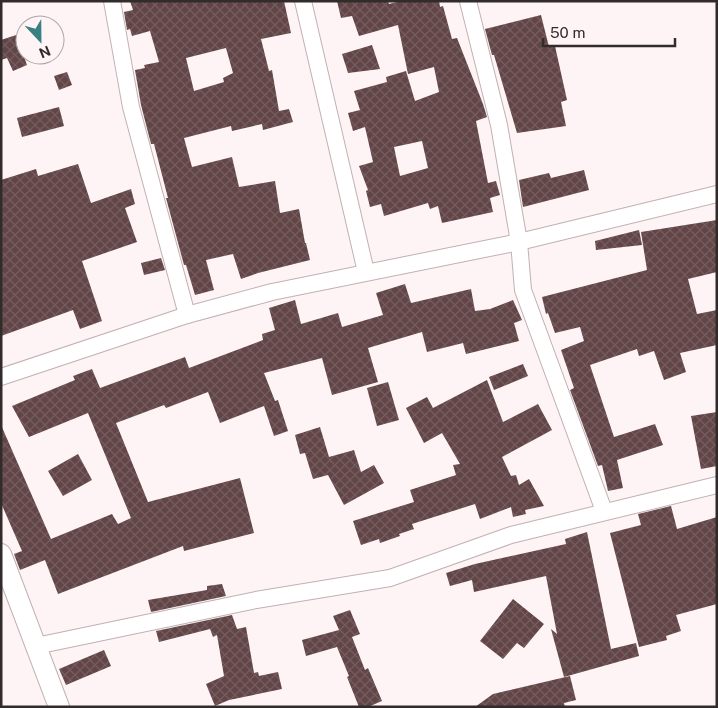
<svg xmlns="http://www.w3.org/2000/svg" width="718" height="708" font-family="'Public Sans',sans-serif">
  <defs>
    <pattern id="building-cross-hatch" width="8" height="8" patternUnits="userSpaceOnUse" patternTransform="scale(1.25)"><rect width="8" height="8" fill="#624547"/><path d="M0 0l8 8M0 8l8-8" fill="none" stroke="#755d5f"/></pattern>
  </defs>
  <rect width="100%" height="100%" fill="#fef4f5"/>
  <!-- building -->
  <g fill="url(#building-cross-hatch)" fill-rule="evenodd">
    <path d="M130,1h154l7,32 -30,6 8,32 3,-1 7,41 10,-2 4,13 -30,8 -1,-6 -30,7 -1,-5 -47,12 8,29 40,-10 7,30 36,-6 5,32 19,-4 6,34h1l4,17 -52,13 -17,6 -8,-25 -27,6 8,30 -19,5 -9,-30h-2l-18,-67h2l-14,-54h-3l-10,-39 -6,-35 10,-2 -1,-3 15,-3 -9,-31 -18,5 -2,-7 -3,1 -3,-18 9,-2zM226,48l7,25 -10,5 1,4 -30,9 -8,-33z"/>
    <path d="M337,1h51l1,3 12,-3h38l1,6 3,-1 9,33 5,-1 26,66 4,13 -11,4 12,62 8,-2 4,14 -10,3 3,14 -51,11 -4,-17 -8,3 -2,-6 -44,13 -3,-12 -11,3 -4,-16 2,-1 -9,-24 14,-4 -8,-35 -12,4 -5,-18 12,-3 -6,-19 33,-9 -1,-5 20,-6 9,30 24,-9 -5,-25 -26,7 -10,-49 -39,11 -7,-20 -11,2zM422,141l6,27 -28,8 -6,-29z"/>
    <polygon points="541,15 549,47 555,46 567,100 561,102 566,126 517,133 494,55 492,55 485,29"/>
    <polygon points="16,35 27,65 13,71 7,58 1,60 1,40"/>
    <polygon points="372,45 380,69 348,73 342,54"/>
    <polygon points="67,72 72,85 59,90 54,76"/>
    <polygon points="59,107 64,126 22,137 17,118"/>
    <polygon points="78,164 91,203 131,189 135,204 125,208 137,242 82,261 102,321 80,329 73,310 1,336 1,180 36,169 38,176"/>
    <polygon points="584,170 589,190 523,207 519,180 549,173 551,178"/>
    <polygon points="717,220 717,272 688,279 697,314 717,310 717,345 680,353 686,372 664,380 654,351 639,356 637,349 590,365 614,437 655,424 663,445 617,460 623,488 608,491 602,465 598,466 570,390 574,388 561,350 584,341 580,327 555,333 548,313 546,314 542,297 647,270 641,232"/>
    <polygon points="639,230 642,245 596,250 595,241"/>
    <polygon points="161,258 165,270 144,275 141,263"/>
    <polygon points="405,284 411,303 471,289 475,311 490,309 513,300 522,320 514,323 519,341 466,354 463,343 427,352 422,332 368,348 378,382 332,395 322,358 264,373 275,401 278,400 288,431 274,436 264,406 220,423 208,392 166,408 164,405 116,423 148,502 240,478 254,533 184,551 183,546 58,594 45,560 20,570 14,554 22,551 1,503 1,425 51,539 112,514 118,524 131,518 88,413 29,437 12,406 75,380 73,376 92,369 100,388 185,357 189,368 263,340 262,334 275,330 269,308 295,300 301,324 338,313 342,327 383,315 376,293"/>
    <polygon points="523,364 528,376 494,390 489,377"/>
    <polygon points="487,380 503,422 538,404 552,430 502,457 511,476 516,475 519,485 529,479 544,506 525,510 526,514 513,517 511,507 480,519 475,504 412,524 414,529 399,534 400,536 380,543 379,539 361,545 353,521 414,502 410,490 456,475 453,465 460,464 442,433 424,443 406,408 427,397 433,408"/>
    <polygon points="388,382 399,420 377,426 367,388"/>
    <polygon points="717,412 717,466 701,469 691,416"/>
    <polygon points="320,427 329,457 354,450 361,472 374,465 384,483 344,505 328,475 313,479 305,453 300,454 295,435"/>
    <polygon points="78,454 92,480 63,496 48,471"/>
    <polygon points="671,506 677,529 717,517 717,604 676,615 681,631 666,636 667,640 639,647 610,533 641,525 638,514"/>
    <polygon points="587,532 611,649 636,643 639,656 564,677 551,629 557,634 546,576 474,592 472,580 450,586 446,573 475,564 566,544 565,539"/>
    <polygon points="222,584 226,596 151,612 148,600 207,590 207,586"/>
    <polygon points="513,599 544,624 524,648 517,643 503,659 480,641"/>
    <polygon points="350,610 360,634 352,637 365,670 368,668 382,701 368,707 359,707 347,677 349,676 337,647 306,656 302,640 339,630 333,616"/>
    <polygon points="232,615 237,629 246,627 254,673 258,672 259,676 278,672 282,689 229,700 215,706 206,684 224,676 217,635 213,637 210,629 159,642 156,631"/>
    <polygon points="104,650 111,666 66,685 59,669"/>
    <polygon points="570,676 576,700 564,703 565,707 475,707 493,694"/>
  </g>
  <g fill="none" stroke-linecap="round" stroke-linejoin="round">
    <!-- minor casing -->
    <g stroke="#c1b1b2" stroke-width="18">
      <g id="minor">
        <polyline points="112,1 131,107 187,315"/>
        <polyline points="303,1 366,272"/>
        <polyline points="468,1 499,125 519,242 523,290 604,511"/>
        <polyline points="1,377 187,315 272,292 519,242 717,194"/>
        <polyline points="36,646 256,600 390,578 511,535 717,485"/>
      </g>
    </g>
    <!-- tertiary casing -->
    <g stroke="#c1b1b2" stroke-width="22">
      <polyline id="tertiary" points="1,554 59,707"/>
    </g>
    <!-- minor -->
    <use href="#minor" stroke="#fff" stroke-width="16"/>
    <!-- tertiary -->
    <use href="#tertiary" stroke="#fff" stroke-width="20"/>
  </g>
  <!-- border -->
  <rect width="718" height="708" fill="none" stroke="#322b2c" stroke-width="5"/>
  <!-- north arrow -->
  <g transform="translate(40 40) rotate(158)"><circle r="24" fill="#fef4f5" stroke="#aca4a5"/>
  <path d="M0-4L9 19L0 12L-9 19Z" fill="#388180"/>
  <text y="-8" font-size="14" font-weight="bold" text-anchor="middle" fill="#322b2c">N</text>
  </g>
  <!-- scale -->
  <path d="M543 38v8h132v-8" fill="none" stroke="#322b2c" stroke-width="2.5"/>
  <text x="550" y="38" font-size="15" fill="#322b2c" stroke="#fef4f5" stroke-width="4" paint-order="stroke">50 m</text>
</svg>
